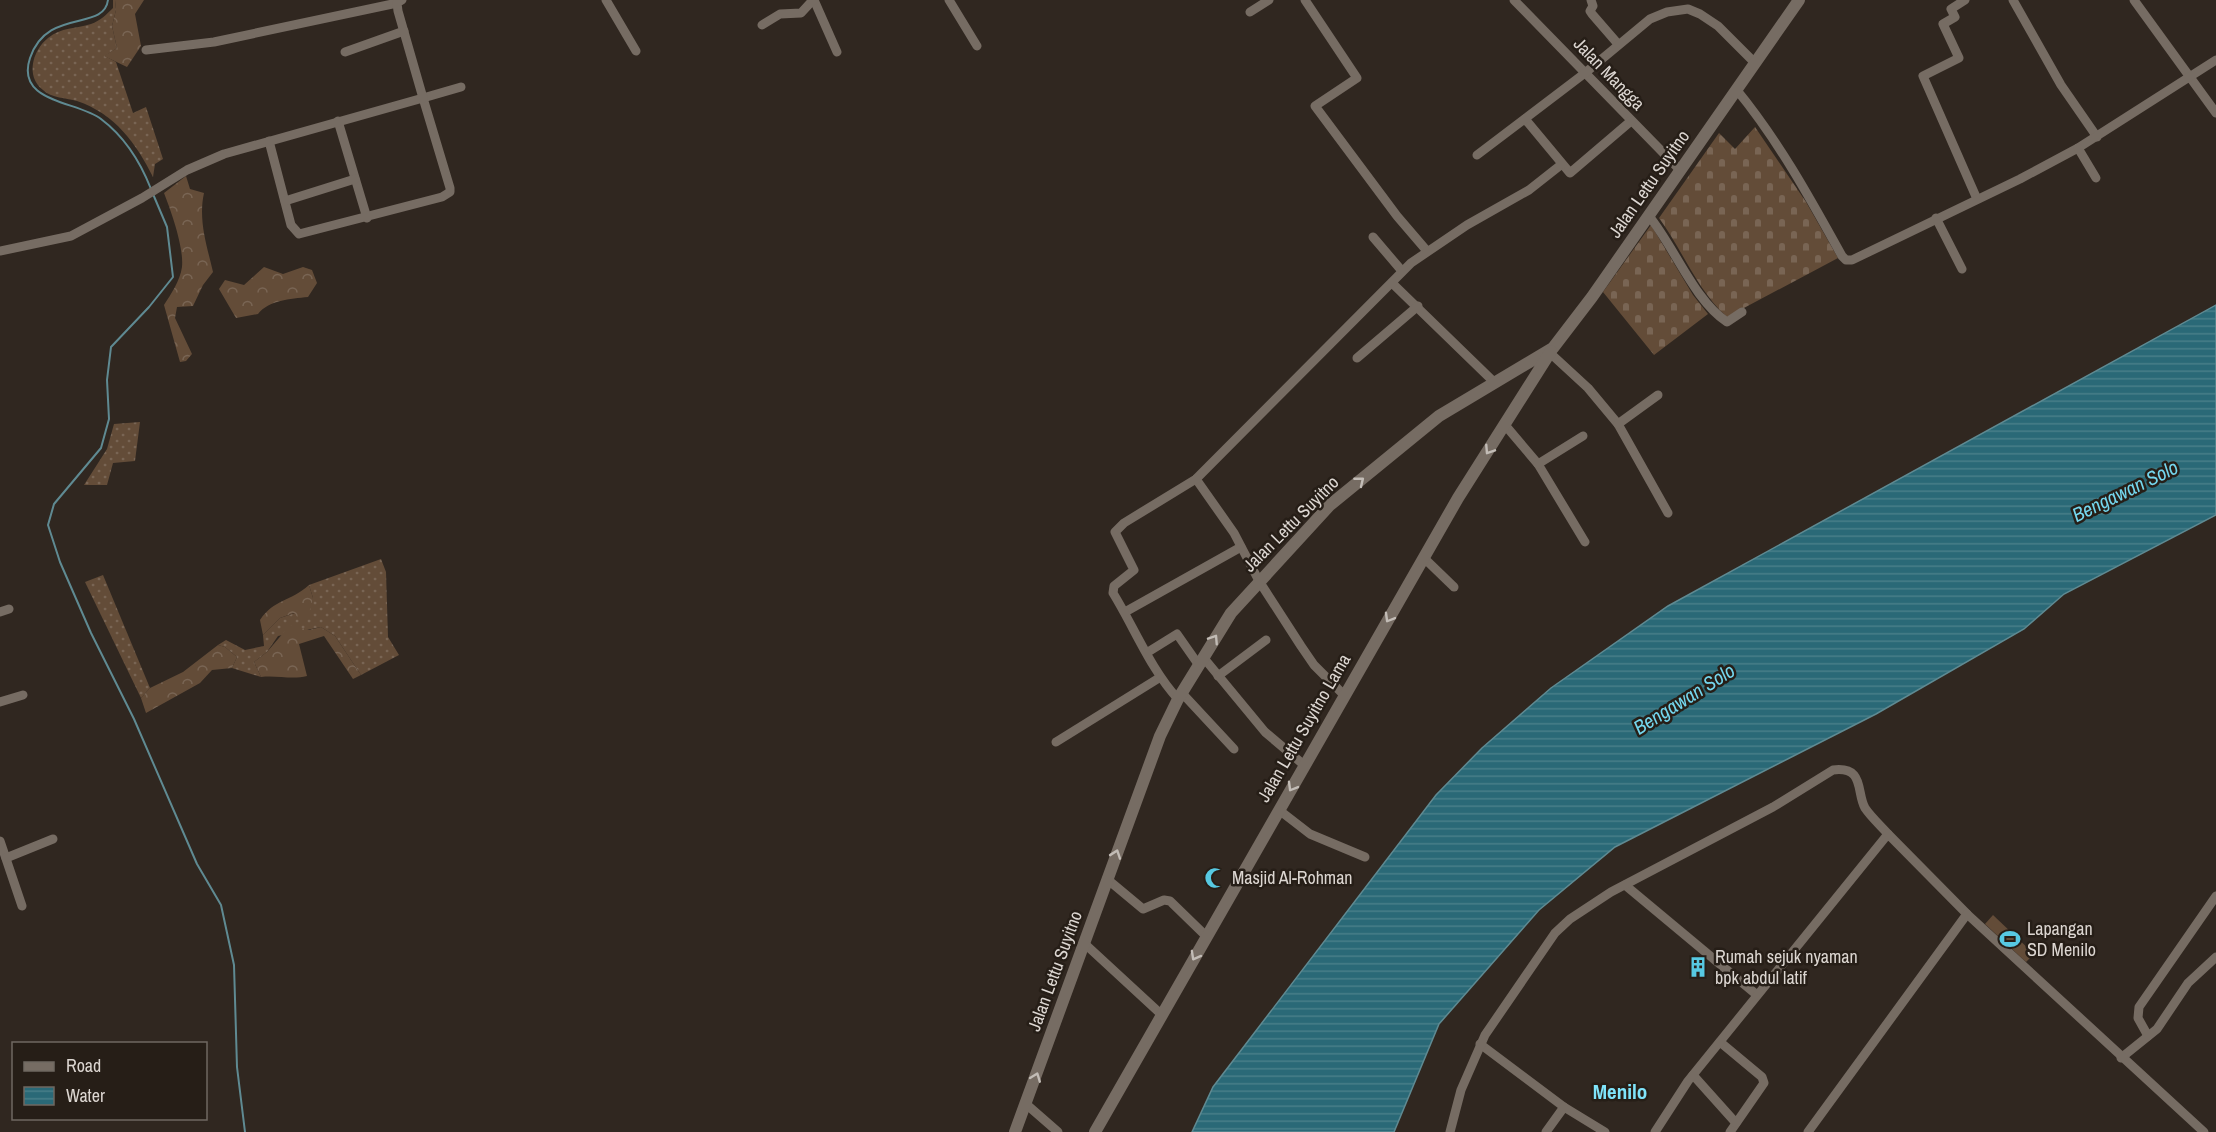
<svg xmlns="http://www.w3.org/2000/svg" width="2216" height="1132" font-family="'Archivo Narrow',sans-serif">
  <defs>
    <pattern id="grass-dots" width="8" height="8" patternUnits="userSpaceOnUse" patternTransform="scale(1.5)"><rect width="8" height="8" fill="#634c38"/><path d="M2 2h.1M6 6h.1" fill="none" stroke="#796554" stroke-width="1.8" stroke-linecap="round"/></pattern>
    <pattern id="forest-crowns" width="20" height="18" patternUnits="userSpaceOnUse" patternTransform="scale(1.5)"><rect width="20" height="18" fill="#634c38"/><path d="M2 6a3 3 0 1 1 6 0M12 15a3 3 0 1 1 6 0" fill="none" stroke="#796554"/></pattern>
    <pattern id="cemetery-stones" width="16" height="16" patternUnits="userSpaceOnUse" patternTransform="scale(1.5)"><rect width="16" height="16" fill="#634c38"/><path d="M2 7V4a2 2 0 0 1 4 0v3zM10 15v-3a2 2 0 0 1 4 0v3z" fill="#796554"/></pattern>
    <pattern id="water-rules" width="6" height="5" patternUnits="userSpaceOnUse" patternTransform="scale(1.5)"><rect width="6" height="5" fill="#2a6977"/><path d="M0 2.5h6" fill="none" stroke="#487e89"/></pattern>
  </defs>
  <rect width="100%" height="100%" fill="#302720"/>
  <!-- grass -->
  <g fill="url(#grass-dots)">
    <path d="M113,0h2l1,10 -4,16 5,22 -12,8 11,6 17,51 13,-6 17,52 -8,5 -2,13c-17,-34 -38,-63 -76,-76 -10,-3 -26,-3 -34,-11 -18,-14 -10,-40 5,-52 13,-11 28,-9 43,-14 9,-3 16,-10 22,-16z"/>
    <polygon points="140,422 135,461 113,463 107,485 84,485 107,449 114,424"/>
    <polygon points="381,559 386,572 388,637 399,655 361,675 335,636 321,627 278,636 267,652 254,662 261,677 232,668 237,657 225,647 218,645 226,640 245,650 264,646 263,635 280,618 295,613 313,598 309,585"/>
    <polygon points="103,575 150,688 141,698 85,582"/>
  </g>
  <!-- forest -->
  <g fill="url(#forest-crowns)">
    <polygon points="115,0 144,0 135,14 141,46 127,67 104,56 117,48 112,26 116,10"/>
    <path d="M186,176l4,13 14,4c-6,27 3,53 9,79l-10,13 -10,21 -16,1 -2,11 17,36 -6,7 -6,1 -16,-57c7,-11 16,-24 18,-38 2,-20 -11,-56 -18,-74z"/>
    <path d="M264,267l19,7 20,-7 9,3 5,13 -9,14c-18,2 -39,3 -50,17l-22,4 -17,-29 6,-9 19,5z"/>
    <path d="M309,585l4,13 -5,19 -10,1 -4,-5 -14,5 -17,17 -3,-15c14,-21 30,-18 49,-35z"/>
    <path d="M290,625l19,5 12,-3 14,9 26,39 -8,4 -29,-43 -25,8 8,32c-15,4 -30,-1 -46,1l-7,-15 13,-10z"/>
    <polygon points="218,645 225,647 237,657 232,668 212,670 200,683 146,713 141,698 150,688 183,672"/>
  </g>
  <!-- cemetery -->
  <g fill="url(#cemetery-stones)">
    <path d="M1755,127l51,75 32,56 -111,59c-30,-27 -44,-66 -68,-99l60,-85 16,16z"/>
    <polygon points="1651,225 1693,295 1708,314 1654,355 1603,292"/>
  </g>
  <!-- pitch -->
  <polygon fill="#634c38" points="1993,915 2034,954 2026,962 1985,924"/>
  <!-- water -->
  <polygon fill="url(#water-rules)" stroke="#5f8a92" stroke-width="1.5" points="2216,305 2216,515 2064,594 2024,629 1876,714 1615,847 1539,910 1439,1024 1394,1132 1192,1132 1213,1087 1436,795 1482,748 1551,688 1668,606"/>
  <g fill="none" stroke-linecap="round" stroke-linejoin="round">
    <!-- stream -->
    <g stroke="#5f8a92" stroke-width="2">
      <path d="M108,0c-4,32 -61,7 -78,58 -15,45 48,43 71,61 24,18 39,42 50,70"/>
      <polyline points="153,194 167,227 173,277 149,307 111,347 107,380 109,419 101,448 54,504 48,525 60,562 91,633 134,719 197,864 221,905 234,965 237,1067 245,1132"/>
    </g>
    <!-- minor -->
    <g stroke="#766c63" stroke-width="9">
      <polyline points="606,0 636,51"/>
      <polyline points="814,0 837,52"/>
      <polyline points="949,0 977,46"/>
      <polyline points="1305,0 1357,78 1315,106 1397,216 1427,251"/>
      <polyline points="1514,0 1680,170"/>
      <polyline points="1591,0 1593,6 1590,11 1592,14 1618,44"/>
      <polyline points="1965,0 1951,9 1955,17 1943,24 1959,58 1923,76 1977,199"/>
      <polyline points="2013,0 2061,85 2097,137"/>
      <polyline points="2134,0 2216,113"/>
      <polyline points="1250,12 1269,0"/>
      <polyline points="762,25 780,14 801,13 813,0"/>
      <polyline points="146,50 214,42 397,3"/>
      <polyline points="345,52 404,31"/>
      <path d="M1736,89c42,51 74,109 106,167l4,4h6l168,-81 58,-31 138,-88"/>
      <polyline points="1525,119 1570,173 1631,121"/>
      <polyline points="338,121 367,218"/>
      <polyline points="269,141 291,225 299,234 442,197 450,192 450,188 423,98 461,87"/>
      <polyline points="2078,148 2096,178"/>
      <polyline points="1477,155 1585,73 1650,19 1667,12 1688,9 1700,14 1718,26 1755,63"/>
      <polyline points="285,201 355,179"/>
      <path d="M1649,216c26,32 45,84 78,106l15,-10"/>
      <polyline points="1936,218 1962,269"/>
      <polyline points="1373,237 1402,271"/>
      <polyline points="0,251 71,236 142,198 187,170 224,154 423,98 398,11 397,3 402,0"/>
      <polyline points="1392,283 1495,383"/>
      <polyline points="1550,353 1588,388 1618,424 1668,513"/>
      <polyline points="1357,358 1418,306"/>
      <polyline points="1618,424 1658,395"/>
      <polyline points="1505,425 1538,464 1585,542"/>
      <polyline points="1538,464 1583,436"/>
      <polyline points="1196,479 1234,533 1259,581 1301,646 1314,665 1344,695"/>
      <polyline points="1424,558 1454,587"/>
      <polyline points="0,612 9,609"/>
      <polyline points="1125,612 1241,547"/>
      <polyline points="1148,652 1177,634 1198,664"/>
      <polyline points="1203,657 1265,732 1304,765"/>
      <polyline points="1218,676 1266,640"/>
      <polyline points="1181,692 1234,749"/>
      <path d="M1178,699c-27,-29 -44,-72 -65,-106l1,-7 20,-16 -19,-38 9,-9 72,-44 215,-216 56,-38 62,-35 33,-26"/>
      <polyline points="0,702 23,695"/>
      <polyline points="1056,742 1159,678"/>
      <polyline points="1279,810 1310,834 1365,857"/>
      <polyline points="0,841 22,906"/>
      <polyline points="6,858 53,839"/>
      <polyline points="1107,879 1143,909 1164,900 1170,901 1206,936"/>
      <polyline points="1625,885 1757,995"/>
      <polyline points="1085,944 1162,1015"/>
      <polyline points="2148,1036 2138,1018 2139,1007 2216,896"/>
      <polyline points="1720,1042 1762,1077 1764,1083 1730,1132"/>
      <polyline points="1480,1044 1564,1107"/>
      <polyline points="2121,1058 2157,1029 2188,983 2216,957"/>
      <polyline points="1693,1075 1736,1123"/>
      <polyline points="1026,1104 1058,1132"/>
      <path d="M1450,1132l11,-42 24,-55 70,-102 15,-14 41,-27 162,-85 60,-37c32,-4 23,22 32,38 6,9 16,18 23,26"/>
      <polyline points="1546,1132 1564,1107 1605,1132"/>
      <polyline points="1655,1132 1688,1081 1888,834 1967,914"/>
      <polyline points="1808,1132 1967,914 2204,1132"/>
    </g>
    <!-- secondary -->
    <g stroke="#766c63" stroke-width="12">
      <polyline points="1015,1132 1160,736 1178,699 1231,613 1330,505 1439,416 1553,348 1592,297 1799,0"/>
      <polyline points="1095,1132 1458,498 1551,351"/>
    </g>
  </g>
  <!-- one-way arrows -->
  <defs><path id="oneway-chevron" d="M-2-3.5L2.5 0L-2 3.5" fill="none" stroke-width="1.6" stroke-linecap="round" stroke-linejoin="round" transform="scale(1.5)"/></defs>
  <g stroke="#c2bcb6">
    <use href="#oneway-chevron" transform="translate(1489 450) rotate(123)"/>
    <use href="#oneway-chevron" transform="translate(1360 481) rotate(-39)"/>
    <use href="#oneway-chevron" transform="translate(1389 618) rotate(120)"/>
    <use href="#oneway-chevron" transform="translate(1214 639) rotate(-57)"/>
    <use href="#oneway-chevron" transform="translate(1292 787) rotate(120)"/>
    <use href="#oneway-chevron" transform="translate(1116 854) rotate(-71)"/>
    <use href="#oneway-chevron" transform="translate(1195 956) rotate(119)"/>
    <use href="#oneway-chevron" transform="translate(1036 1077) rotate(-69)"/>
  </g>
  <!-- icons -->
  <defs>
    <g id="mosque-bare" transform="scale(1.62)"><path d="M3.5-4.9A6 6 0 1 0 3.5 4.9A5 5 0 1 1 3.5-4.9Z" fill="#57c9e2" stroke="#261e17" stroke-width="2.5" paint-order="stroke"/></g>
    <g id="stadium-bare" transform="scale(1.62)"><path d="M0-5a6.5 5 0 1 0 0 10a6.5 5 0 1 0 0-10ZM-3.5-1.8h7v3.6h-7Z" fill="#57c9e2" stroke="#261e17" stroke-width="2.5" paint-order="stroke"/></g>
    <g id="building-bare" transform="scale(1.62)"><path d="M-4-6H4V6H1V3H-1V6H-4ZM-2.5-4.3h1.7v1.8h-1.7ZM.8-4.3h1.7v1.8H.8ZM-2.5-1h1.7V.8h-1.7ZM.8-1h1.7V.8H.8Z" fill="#57c9e2" stroke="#261e17" stroke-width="2.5" paint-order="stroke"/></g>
  </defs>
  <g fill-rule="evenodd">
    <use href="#mosque-bare" x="1215" y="878"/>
    <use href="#stadium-bare" x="2010" y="939"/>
    <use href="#building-bare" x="1698" y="967"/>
  </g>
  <g text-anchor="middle" stroke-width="5" stroke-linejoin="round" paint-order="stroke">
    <!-- street labels -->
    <g font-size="18" fill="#dcd6d1" stroke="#261e17">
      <text transform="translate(1609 74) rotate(46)" y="6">Jalan Mangga</text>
      <text transform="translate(1649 184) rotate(-55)" y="6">Jalan Lettu Suyitno</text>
      <text transform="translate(1291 524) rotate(-45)" y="6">Jalan Lettu Suyitno</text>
      <text transform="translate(1304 728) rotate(-60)" y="6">Jalan Lettu Suyitno Lama</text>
      <text transform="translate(1055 971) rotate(-70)" y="6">Jalan Lettu Suyitno</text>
    </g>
    <!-- poi labels -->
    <g font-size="18" fill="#dcd6d1" stroke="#261e17" text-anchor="start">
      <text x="1232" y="884">Masjid Al-Rohman</text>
      <text x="2027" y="935">Lapangan<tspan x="2027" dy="21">SD Menilo</tspan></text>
      <text x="1715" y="963">Rumah sejuk nyaman<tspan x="1715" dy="21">bpk abdul latif</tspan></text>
    </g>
    <!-- water labels -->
    <g font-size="20" font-style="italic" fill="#74d6ed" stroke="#261e17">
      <text transform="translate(2125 491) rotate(-26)" y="7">Bengawan Solo</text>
      <text transform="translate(1684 699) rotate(-32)" y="7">Bengawan Solo</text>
    </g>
    <!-- quarter labels -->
    <g font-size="21" font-weight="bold" fill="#7fe4fb" stroke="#261e17">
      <text x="1620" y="1099">Menilo</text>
    </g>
  </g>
  <!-- legend -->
  <rect x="12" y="1042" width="195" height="78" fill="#261e17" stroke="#6f6861" stroke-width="1.5"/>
  <rect x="24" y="1062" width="30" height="9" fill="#766c63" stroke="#6f6861" stroke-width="1.5"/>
  <text x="66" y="1072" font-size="18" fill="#dcd6d1">Road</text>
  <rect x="24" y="1087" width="30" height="18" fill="url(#water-rules)" stroke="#6f6861" stroke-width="1.5"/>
  <text x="66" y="1102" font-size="18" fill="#dcd6d1">Water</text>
</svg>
